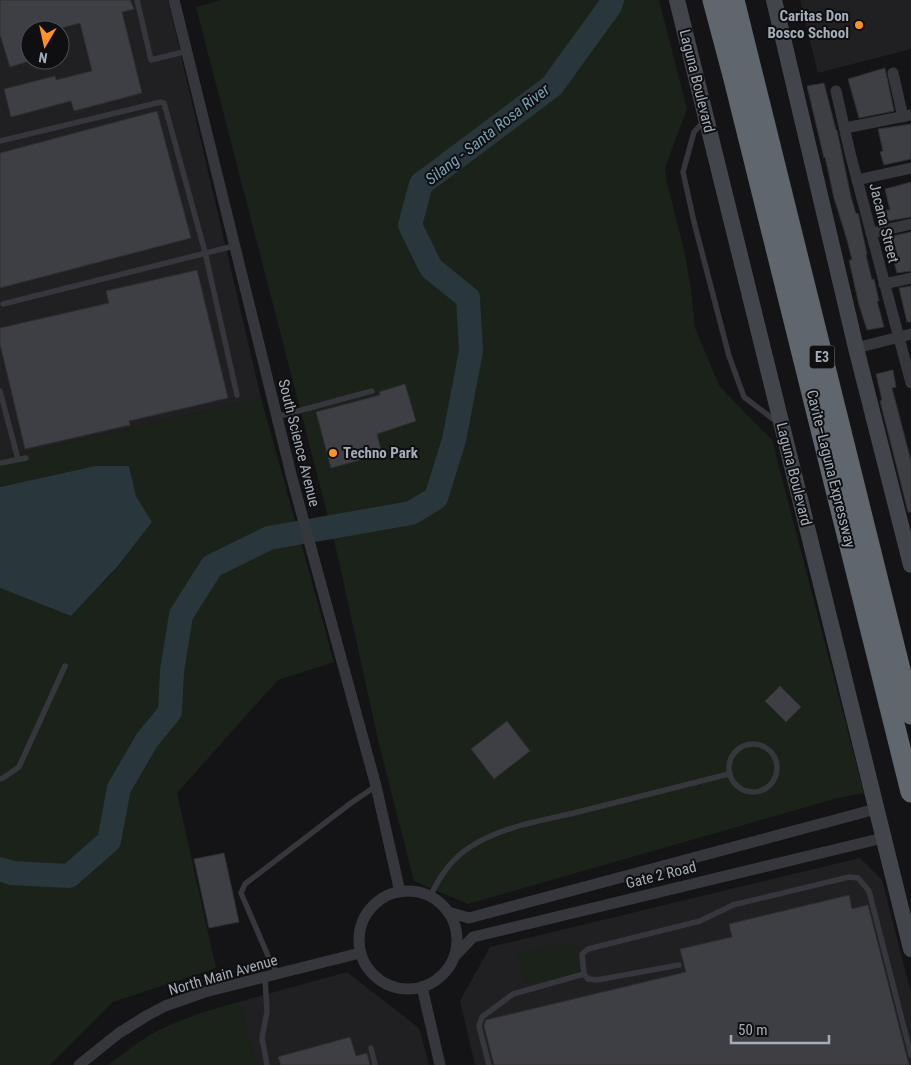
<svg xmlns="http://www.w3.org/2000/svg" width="911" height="1065" font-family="'Roboto Condensed',sans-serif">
  <rect width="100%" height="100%" fill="#141416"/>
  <!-- built -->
  <g fill="#202023" fill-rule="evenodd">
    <path d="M0,0h168l93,398 -261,60zM30,30h30v30h-30z"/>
    <polygon points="800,0 911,0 911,49 818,73"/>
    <polygon points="860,858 882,880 911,993 911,1065 475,1065 460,1001 490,947"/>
    <polygon points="347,972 419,1028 429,1065 256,1065 239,1002"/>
  </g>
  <!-- green -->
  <g fill="#1a221a">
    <polygon points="221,0 659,0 687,109 665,168 667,183 684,250 691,289 695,328 720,387 772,440 864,793 838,798 468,904 414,881 379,744 335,544 196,7"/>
    <polygon points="261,398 334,662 278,680 177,793 216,968 113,1002 50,1065 0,1065 0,588 71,616 118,567 152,522 136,496 129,466 95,466 0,487 0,458"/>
    <polygon points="573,941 580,972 525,984 517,954"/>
    <path d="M239,1002l17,63h-148c16,-12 32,-25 51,-35 25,-12 52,-21 80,-28z"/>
  </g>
  <!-- water -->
  <polygon fill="#29363b" points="95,466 129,466 136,496 152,522 118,566 71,616 0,588 0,487"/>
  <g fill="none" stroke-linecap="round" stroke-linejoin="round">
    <!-- river -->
    <polyline stroke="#29363b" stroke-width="24" points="0,869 12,873 69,876 109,841 119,788 147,740 170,712 172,671 181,615 212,566 269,538 411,513 436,498 454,440 471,351 468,298 431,268 410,225 421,184 552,86 610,6 612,0"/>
  </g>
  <!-- building -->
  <g fill="#3e3f44" stroke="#2e2f32">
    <polygon points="0,0 130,0 134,9 122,12 142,93 74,111 71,101 11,117 4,89 55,76 56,80 92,71 80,23 54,30 30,30 30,61 10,67 0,35"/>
    <polygon points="885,68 894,111 859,118 848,79"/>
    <polygon points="824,83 836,130 837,130 851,197 856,214 858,213 867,254 866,255 872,280 874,279 879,301 877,301 884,327 867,330 859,305 849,260 852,260 847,240 834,198 825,157 824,158 807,86"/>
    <polygon points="157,111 191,238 0,288 0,153"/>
    <polygon points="911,124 911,159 884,165 880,152 883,151 878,129"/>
    <polygon points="911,182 911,217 888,221 886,210 890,210 885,189"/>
    <polygon points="911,232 911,271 897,273 893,258 898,257 892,236"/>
    <polygon points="197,270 228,398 129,421 130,425 25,449 0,344 0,328 109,303 106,291"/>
    <polygon points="911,286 911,322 907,322 899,288"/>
    <polygon points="893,370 896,387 892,388 911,461 911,512 908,512 880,401 882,400 876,374"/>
    <polygon points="405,384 416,421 377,434 382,454 331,468 316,412 380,395 379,392"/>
    <polygon points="780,686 801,707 786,722 765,701"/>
    <polygon points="507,721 530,751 494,779 471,749"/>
    <polygon points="224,853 239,922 209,928 194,859"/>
    <polygon points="849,895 852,909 868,905 909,1065 494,1065 484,1026 486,1020 686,972 680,949 732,937 729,924"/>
    <polygon points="350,1037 356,1056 367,1053 370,1065 281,1065 278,1057"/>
  </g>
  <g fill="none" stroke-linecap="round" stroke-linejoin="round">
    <!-- lane -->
    <g stroke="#35373c" stroke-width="5.5">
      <polyline points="137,0 151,60 187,51"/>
      <polyline points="704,121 694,132 683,172 694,222 729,356 744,397 777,422"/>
      <polyline points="0,141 161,102 164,103 205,252 237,395"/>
      <polyline points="3,304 234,246"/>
      <polyline points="0,391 18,459"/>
      <polyline points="276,417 372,391"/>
      <polyline points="0,463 26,458"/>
      <circle cx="753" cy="768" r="24"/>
      <polyline points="0,779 3,778 19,767 65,666"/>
      <path d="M430,897c9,-20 21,-38 40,-50 31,-20 69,-26 104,-34 52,-13 103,-26 155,-39"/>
      <polyline points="278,974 269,958 241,893 245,884 351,803 376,786"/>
      <polyline points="584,974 588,979 597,980 679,965"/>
      <polyline points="265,978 267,1012 262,1038 267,1065"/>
      <polyline points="371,1048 375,1065"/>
      <polyline points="489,1065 479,1026 482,1017 513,994 584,974 582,954 588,949 700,921 733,905 849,877 858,878 869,891 911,1055"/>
    </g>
    <!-- street -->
    <g stroke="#35373c" stroke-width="11">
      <polyline points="174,0 293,482 376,786 400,892"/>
      <polyline points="893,73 903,117"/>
      <polyline points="836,91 850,153 911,383"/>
      <polyline points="845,128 911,115"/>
      <polyline points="857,180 911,168"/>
      <polyline points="871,233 911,224"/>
      <polyline points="884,284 911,278"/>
      <polyline points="856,348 911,334"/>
      <circle cx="408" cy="940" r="49"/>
      <polyline points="448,912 469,918 876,809"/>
      <polyline points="454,957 473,937 883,838"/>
      <polyline points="422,987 440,1065"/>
      <polyline points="79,1065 119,1033 148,1015 165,1006 205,992 360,953"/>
    </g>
    <!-- secondary -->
    <g stroke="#42464c" stroke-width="16">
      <polyline points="677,0 911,949"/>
      <polyline points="774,0 856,348 911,565"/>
    </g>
    <!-- highway -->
    <g stroke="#60666d" stroke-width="21">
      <polyline points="713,0 734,79 911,792"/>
      <polyline points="734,0 911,714"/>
    </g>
  </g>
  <!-- markers -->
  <g fill="#ff9223" stroke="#0f0f11" stroke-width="2">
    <circle cx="859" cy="25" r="5"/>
    <circle cx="333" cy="453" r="5"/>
  </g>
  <g text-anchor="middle" stroke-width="4" stroke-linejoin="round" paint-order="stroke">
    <!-- shield labels -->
    <rect fill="#0f0f11" stroke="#777e86" stroke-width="1" x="809.5" y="345.5" width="25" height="23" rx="4"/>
    <g font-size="14" font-weight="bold" fill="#a4adb8">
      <text x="822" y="362">E3</text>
    </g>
    <!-- poi labels -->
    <g font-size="15" font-weight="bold" fill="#a4adb8" stroke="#0f0f11" text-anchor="end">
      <text x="849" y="21">Caritas Don<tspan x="849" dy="17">Bosco School</tspan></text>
      <text x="343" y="458" text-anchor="start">Techno Park</text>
    </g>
    <!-- street labels -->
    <g font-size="15" fill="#a4adb8" stroke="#0f0f11">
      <text transform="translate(697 81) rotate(76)" y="5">Laguna Boulevard</text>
      <text transform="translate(884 223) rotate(76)" y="5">Jacana Street</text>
      <text transform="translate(299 443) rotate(76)" y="5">South Science Avenue</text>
      <text transform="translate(831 469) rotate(76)" y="5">Cavite–Laguna Expressway</text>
      <text transform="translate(794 474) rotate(76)" y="5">Laguna Boulevard</text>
      <text transform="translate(661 875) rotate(-14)" y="5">Gate 2 Road</text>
      <text transform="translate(223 975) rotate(-16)" y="5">North Main Avenue</text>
    </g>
    <!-- water labels -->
    <g font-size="16" font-style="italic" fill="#77a3b7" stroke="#0f0f11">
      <text transform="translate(487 134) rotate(-38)" y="6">Silang - Santa Rosa River</text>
    </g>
  </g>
  <!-- north arrow -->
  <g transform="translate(45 45) rotate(189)"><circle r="24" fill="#0f0f11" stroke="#4b4e54"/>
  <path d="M0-4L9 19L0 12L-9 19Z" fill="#ff9223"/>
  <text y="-8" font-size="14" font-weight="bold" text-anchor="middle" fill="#a4adb8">N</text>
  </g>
  <!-- scale -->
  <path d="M731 1035v8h98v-8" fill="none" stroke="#a4adb8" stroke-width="2.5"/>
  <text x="738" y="1035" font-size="15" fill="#a4adb8" stroke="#0f0f11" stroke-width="4" paint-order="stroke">50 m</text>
</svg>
